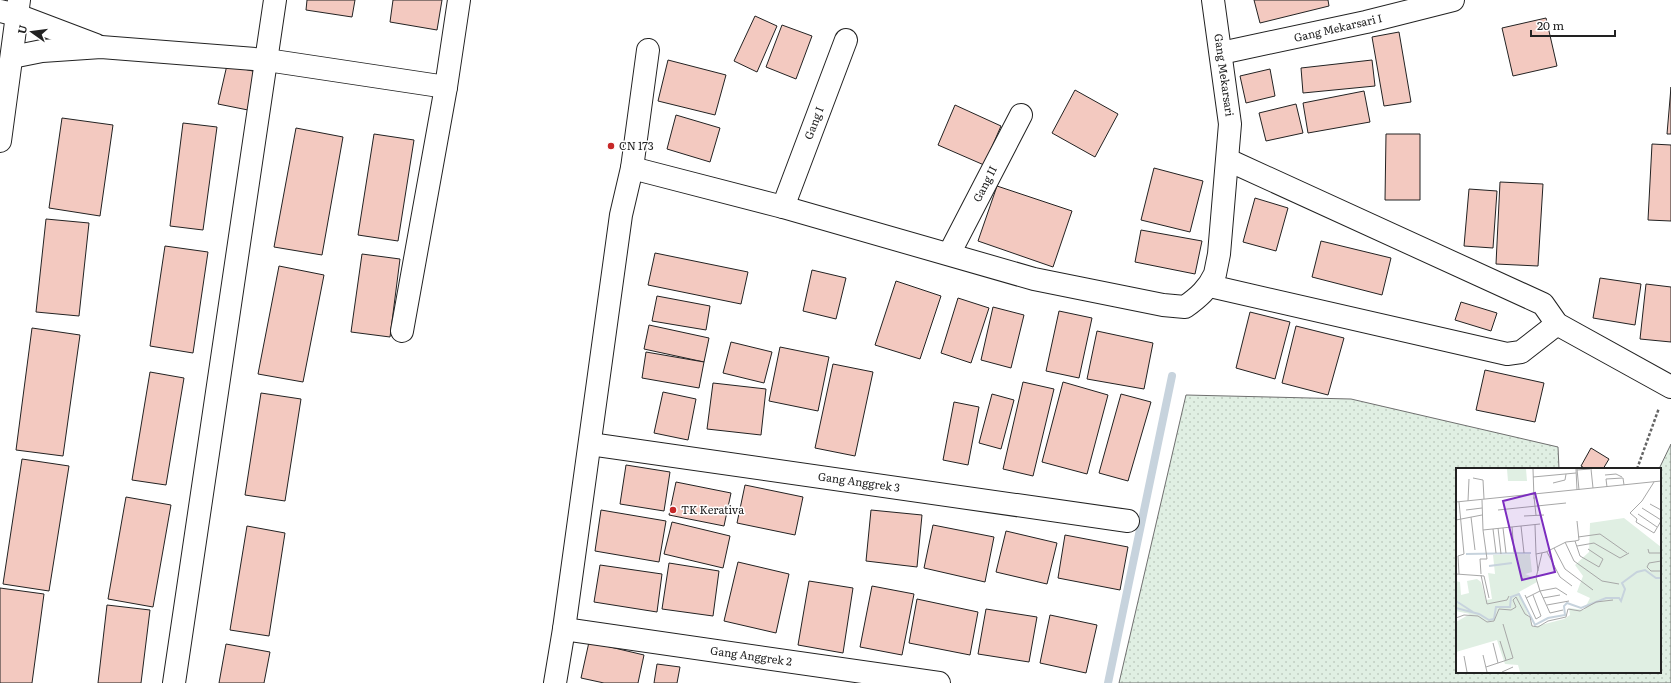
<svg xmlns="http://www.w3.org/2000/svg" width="1671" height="683" font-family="Literata,serif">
  <defs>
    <pattern id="grass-dots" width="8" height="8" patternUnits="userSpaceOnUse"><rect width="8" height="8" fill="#e0efe3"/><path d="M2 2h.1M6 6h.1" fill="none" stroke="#c0cdc2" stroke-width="1.8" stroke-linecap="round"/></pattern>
  </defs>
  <rect width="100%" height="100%" fill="#fff"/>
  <!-- grass -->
  <polygon fill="url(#grass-dots)" stroke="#6f6f6f" points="1186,395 1351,399 1558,447 1559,469 1457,469 1457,672 1660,672 1660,469 1659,469 1671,444 1671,683 1119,683"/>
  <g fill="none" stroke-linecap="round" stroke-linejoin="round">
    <!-- stream -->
    <polyline stroke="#c7d3dd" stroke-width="8" points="1108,683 1172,376"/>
  </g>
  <!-- building -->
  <g fill="#f3c9c0" stroke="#222">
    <polygon points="307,0 355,0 352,17 306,10"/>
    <polygon points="393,0 442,0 437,30 390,22"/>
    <polygon points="1254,0 1328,0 1329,6 1260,23"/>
    <polygon points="755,16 777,26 757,72 734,61"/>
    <polygon points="1546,18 1557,66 1513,76 1502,28"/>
    <polygon points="782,25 812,36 796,79 766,67"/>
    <polygon points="1399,32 1411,102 1384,106 1372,37"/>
    <polygon points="668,60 726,75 715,115 658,101"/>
    <polygon points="1372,60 1375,86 1303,93 1301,68"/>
    <polygon points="227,65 261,73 253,111 218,104"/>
    <polygon points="1270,69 1275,96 1246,103 1240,76"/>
    <polygon points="1671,87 1671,134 1667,134"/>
    <polygon points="1075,90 1118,114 1095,157 1052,133"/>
    <polygon points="1364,91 1370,122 1308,133 1303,103"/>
    <polygon points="1296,104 1303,133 1266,141 1259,113"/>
    <polygon points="955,105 1001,126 984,165 938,145"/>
    <polygon points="676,115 720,128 710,162 667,149"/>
    <polygon points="62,118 113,125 100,216 49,208"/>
    <polygon points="183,123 217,127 203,230 170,226"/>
    <polygon points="296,128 343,137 322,255 274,247"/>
    <polygon points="374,134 414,140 398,241 358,235"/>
    <polygon points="1386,134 1420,134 1420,200 1385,200"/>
    <polygon points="1652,144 1671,145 1671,221 1648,220"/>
    <polygon points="1154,168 1203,181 1190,232 1141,220"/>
    <polygon points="1500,182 1543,184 1538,266 1496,264"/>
    <polygon points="997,186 1072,211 1053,267 978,241"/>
    <polygon points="1469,189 1497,191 1493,248 1464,246"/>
    <polygon points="1255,198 1288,208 1276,251 1243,242"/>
    <polygon points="46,219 89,223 79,316 36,312"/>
    <polygon points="1141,230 1202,241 1195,274 1135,262"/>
    <polygon points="1321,241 1391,258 1382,295 1312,277"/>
    <polygon points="165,246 208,252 193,353 150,346"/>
    <polygon points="655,253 748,272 741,304 648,285"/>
    <polygon points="362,254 400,259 390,337 351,332"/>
    <polygon points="279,266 324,275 303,382 258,374"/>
    <polygon points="812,270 846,278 836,319 803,311"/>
    <polygon points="1600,278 1641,284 1635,325 1593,318"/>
    <polygon points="896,281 941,296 920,359 875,345"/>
    <polygon points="1646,284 1671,287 1671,342 1640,339"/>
    <polygon points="657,296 710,306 706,330 652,321"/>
    <polygon points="958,298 989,308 971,363 941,353"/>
    <polygon points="1461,302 1497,313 1491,331 1455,320"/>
    <polygon points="993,307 1024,315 1011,368 981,360"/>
    <polygon points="1059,311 1092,318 1079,378 1046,371"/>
    <polygon points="1250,312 1290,322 1275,379 1236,368"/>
    <polygon points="649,325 709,338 704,362 644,349"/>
    <polygon points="1296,326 1344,338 1328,395 1282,383"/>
    <polygon points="32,328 80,335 63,456 16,450"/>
    <polygon points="1097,331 1153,343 1144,389 1087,379"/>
    <polygon points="731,342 772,352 764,383 723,373"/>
    <polygon points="780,347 829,357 818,411 769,401"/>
    <polygon points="646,352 704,362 699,388 642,378"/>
    <polygon points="833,364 873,372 855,456 815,448"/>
    <polygon points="1485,370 1544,383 1535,422 1476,410"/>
    <polygon points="150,372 184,378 166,485 132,480"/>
    <polygon points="1023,382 1054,389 1033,476 1003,469"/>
    <polygon points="1063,382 1108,395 1087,474 1042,462"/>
    <polygon points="713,383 766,389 761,435 707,429"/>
    <polygon points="663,392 696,399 688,440 654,433"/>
    <polygon points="261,393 301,399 285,501 245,495"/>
    <polygon points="992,394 1014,400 1001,449 979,443"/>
    <polygon points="1121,394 1151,402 1128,481 1099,473"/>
    <polygon points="954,402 979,407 968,465 943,460"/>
    <polygon points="1591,448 1609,459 1603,469 1586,469 1581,466"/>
    <polygon points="22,459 69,466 49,591 3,584"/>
    <polygon points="626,465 670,472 664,511 620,504"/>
    <polygon points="676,482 731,493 724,526 669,515"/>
    <polygon points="745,485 803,497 795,535 737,523"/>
    <polygon points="126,497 171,505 153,607 108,599"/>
    <polygon points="601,510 666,521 659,562 595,551"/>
    <polygon points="871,510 922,515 917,567 866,561"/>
    <polygon points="672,522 730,536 723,568 664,554"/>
    <polygon points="933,525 994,537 985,582 924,568"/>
    <polygon points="247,526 285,533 269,636 230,630"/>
    <polygon points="1006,531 1057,543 1047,584 996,572"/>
    <polygon points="1065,535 1128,547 1120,590 1058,578"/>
    <polygon points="738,562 789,574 776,633 724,621"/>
    <polygon points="669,563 719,571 713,616 662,609"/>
    <polygon points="600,565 662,574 657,612 594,602"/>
    <polygon points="809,581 853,588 843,653 798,645"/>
    <polygon points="872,586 914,594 902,655 860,647"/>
    <polygon points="0,588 44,594 32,683 0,683"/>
    <polygon points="917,599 978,612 970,655 909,643"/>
    <polygon points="107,605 150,610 141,683 98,683"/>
    <polygon points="986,609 1037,617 1029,662 978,654"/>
    <polygon points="1050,615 1097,625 1086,673 1040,663"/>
    <polygon points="589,642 644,655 638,683 604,683 581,678"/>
    <polygon points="226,644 270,652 264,683 219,683"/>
    <polygon points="657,664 680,667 677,683 654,683"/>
  </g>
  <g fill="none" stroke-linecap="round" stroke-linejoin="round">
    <!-- minor casing -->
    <g stroke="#222" stroke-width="24">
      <g id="minor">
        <polyline points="0,11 17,15 96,45"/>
        <polyline points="1221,53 1366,22 1453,0"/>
        <polyline points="12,57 42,51 101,47 267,60 446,87"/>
        <polyline points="1228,160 1543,304 1557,324 1671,387"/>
        <path d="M632,168l151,39 251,72 129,26 22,2c14,-10 23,-18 30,-33l4,-20 11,-130 -17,-124"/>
        <polyline points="783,207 846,40"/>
        <polyline points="949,254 1021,115"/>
        <polyline points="1210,286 1507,354 1521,352 1557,324"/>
        <polyline points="402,331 446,87 459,0"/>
        <polyline points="590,444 1128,521"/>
        <polyline points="564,629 939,683"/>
        <polyline points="174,683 275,0"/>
        <polyline points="555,683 564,629 621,215 632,168 648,50"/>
      </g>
    </g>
    <!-- tertiary casing -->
    <g stroke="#222" stroke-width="24">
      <polyline id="tertiary" points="0,141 19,0"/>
    </g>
    <!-- path -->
    <polyline stroke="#646464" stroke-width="2.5" stroke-dasharray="3 2" stroke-linecap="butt" points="1637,469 1659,408"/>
    <!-- minor -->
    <use href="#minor" stroke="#fff" stroke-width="22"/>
    <!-- tertiary -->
    <use href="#tertiary" stroke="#fff" stroke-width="22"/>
  </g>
  <!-- markers -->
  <g fill="#c62828" stroke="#fff" stroke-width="1.5">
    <circle cx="611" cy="146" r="4"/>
    <circle cx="673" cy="510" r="4"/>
  </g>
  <g text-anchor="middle" stroke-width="3" stroke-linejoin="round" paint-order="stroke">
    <!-- street labels -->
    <g font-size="11" fill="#222" stroke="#fff">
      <text transform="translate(1338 28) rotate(-13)" y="4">Gang Mekarsari I</text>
      <text transform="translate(1224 75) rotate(82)" y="4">Gang Mekarsari</text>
      <text transform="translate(814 123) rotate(-69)" y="4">Gang I</text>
      <text transform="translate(985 184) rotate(-63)" y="4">Gang II</text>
      <text transform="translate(859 482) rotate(8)" y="4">Gang Anggrek 3</text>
      <text transform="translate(751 656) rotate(8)" y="4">Gang Anggrek 2</text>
    </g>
    <!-- poi labels -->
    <g font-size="11" fill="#222" stroke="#fff" text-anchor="start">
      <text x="619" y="150">CN 173</text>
      <text x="681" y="514">TK Kerativa</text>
    </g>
  </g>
  <!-- overview -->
  <g transform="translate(1456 468)">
    <rect width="205" height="205" fill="#fff"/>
    <path d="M168,50l37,29v125h-141l-2,-7 -13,-1 -8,-24 -41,12v-30l14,-8 -14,-3v-30l4,1 1,13 8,-2 -2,-12 10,-2 4,3 5,18 6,-1 -4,-26 7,1 -2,-19 37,-1 2,18 -7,2 10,4 2,4 -18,10 14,35 31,-8 6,-4 -1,-7 15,2 6,-12 -13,-6 6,-16 -8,-11 14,-13 1,-29z" fill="#e0efe3"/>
    <path d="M51,1h19l1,12h-19z" fill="#e0efe3"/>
    <path fill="none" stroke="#c7d3dd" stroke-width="2" d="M10,86l65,-1M33,98l23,-3M0,133l17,11M0,140l23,6 10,6 5,-1 2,-12h14l1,-10 8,-3 16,31 13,-7 17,-3 -1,-9 3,-3 14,5 25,-10h13l2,3 4,-12 -3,-6 15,-11 8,-2 11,8h5"/>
    <path fill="none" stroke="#a7a7a7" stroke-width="1" d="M77,1l1,30M120,1l1,21M121,1l2,21M135,1l2,19M121,2l13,-1M149,7l11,-1 6,3M77,9l43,-4M17,10l10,2 1,19M198,14l-12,19 -12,12 7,6 -1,3 18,11 7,-12M97,15l12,-3 1,-6M151,19l-1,-8 17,-1 1,7M78,29l2,18M26,32l1,30 57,-6M12,33l1,-22M0,34l205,-21M3,34l5,52 -6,2 1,18M194,36l11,6M186,40l19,12M10,42l16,-2M42,42l68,-7M182,46l19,13M68,48l20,-1M15,49l4,33M0,52l26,-5M79,57l1,29 10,-2 20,-10 9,-1M65,58l3,27M56,59l2,25M42,60l3,26M47,60l3,25M37,61l3,24M122,69l22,-3 27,19M119,73l5,15 19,11 4,-8 -15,-10M119,73l4,-1 -2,-19M109,74l9,19 28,20 17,3M121,78l17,-3 26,15 9,-5M98,80l11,21 28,21M192,81l1,4h12M91,84l13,25 12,9M86,85l-6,25 4,13 10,22 13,-3M80,86l2,17M205,93l-12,2 -2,4 4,4h10M0,106l28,2 5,22M25,106l-1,-15h7l-4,-29M25,107l6,29 20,-4 2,-4M69,127l11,24 5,-3 -8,-21M70,130l14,-7 16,-3 11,7M87,130l17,-3M91,137l22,-4M0,150l8,-3 14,1 9,6 7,-1 5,-12 12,1 5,-3 -3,-7 3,-3 9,17 5,3 2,9 6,1 10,-6 18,-4 2,-8 12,2 16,-9 17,-2M44,173l6,19M37,175l5,20M27,187l4,17M8,188l3,16M30,199l27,-9 -10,-34M46,204l11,-5"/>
    <path fill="#7b2cbf" fill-opacity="0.15" stroke="#7b2cbf" stroke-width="2" d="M79,25l20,79 -33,8 -19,-79z"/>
    <rect width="205" height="205" fill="none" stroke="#222" stroke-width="2"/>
  </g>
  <!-- north arrow -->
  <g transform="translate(32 32) rotate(284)" stroke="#ffffff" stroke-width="3" paint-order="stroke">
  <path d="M0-3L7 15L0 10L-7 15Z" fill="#222222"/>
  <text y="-6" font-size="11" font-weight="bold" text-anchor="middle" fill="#222222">U</text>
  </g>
  <!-- scale -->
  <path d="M1531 30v6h84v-6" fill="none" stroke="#222222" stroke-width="2"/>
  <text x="1537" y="30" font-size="12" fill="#222222" stroke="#ffffff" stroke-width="3" paint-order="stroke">20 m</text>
</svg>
